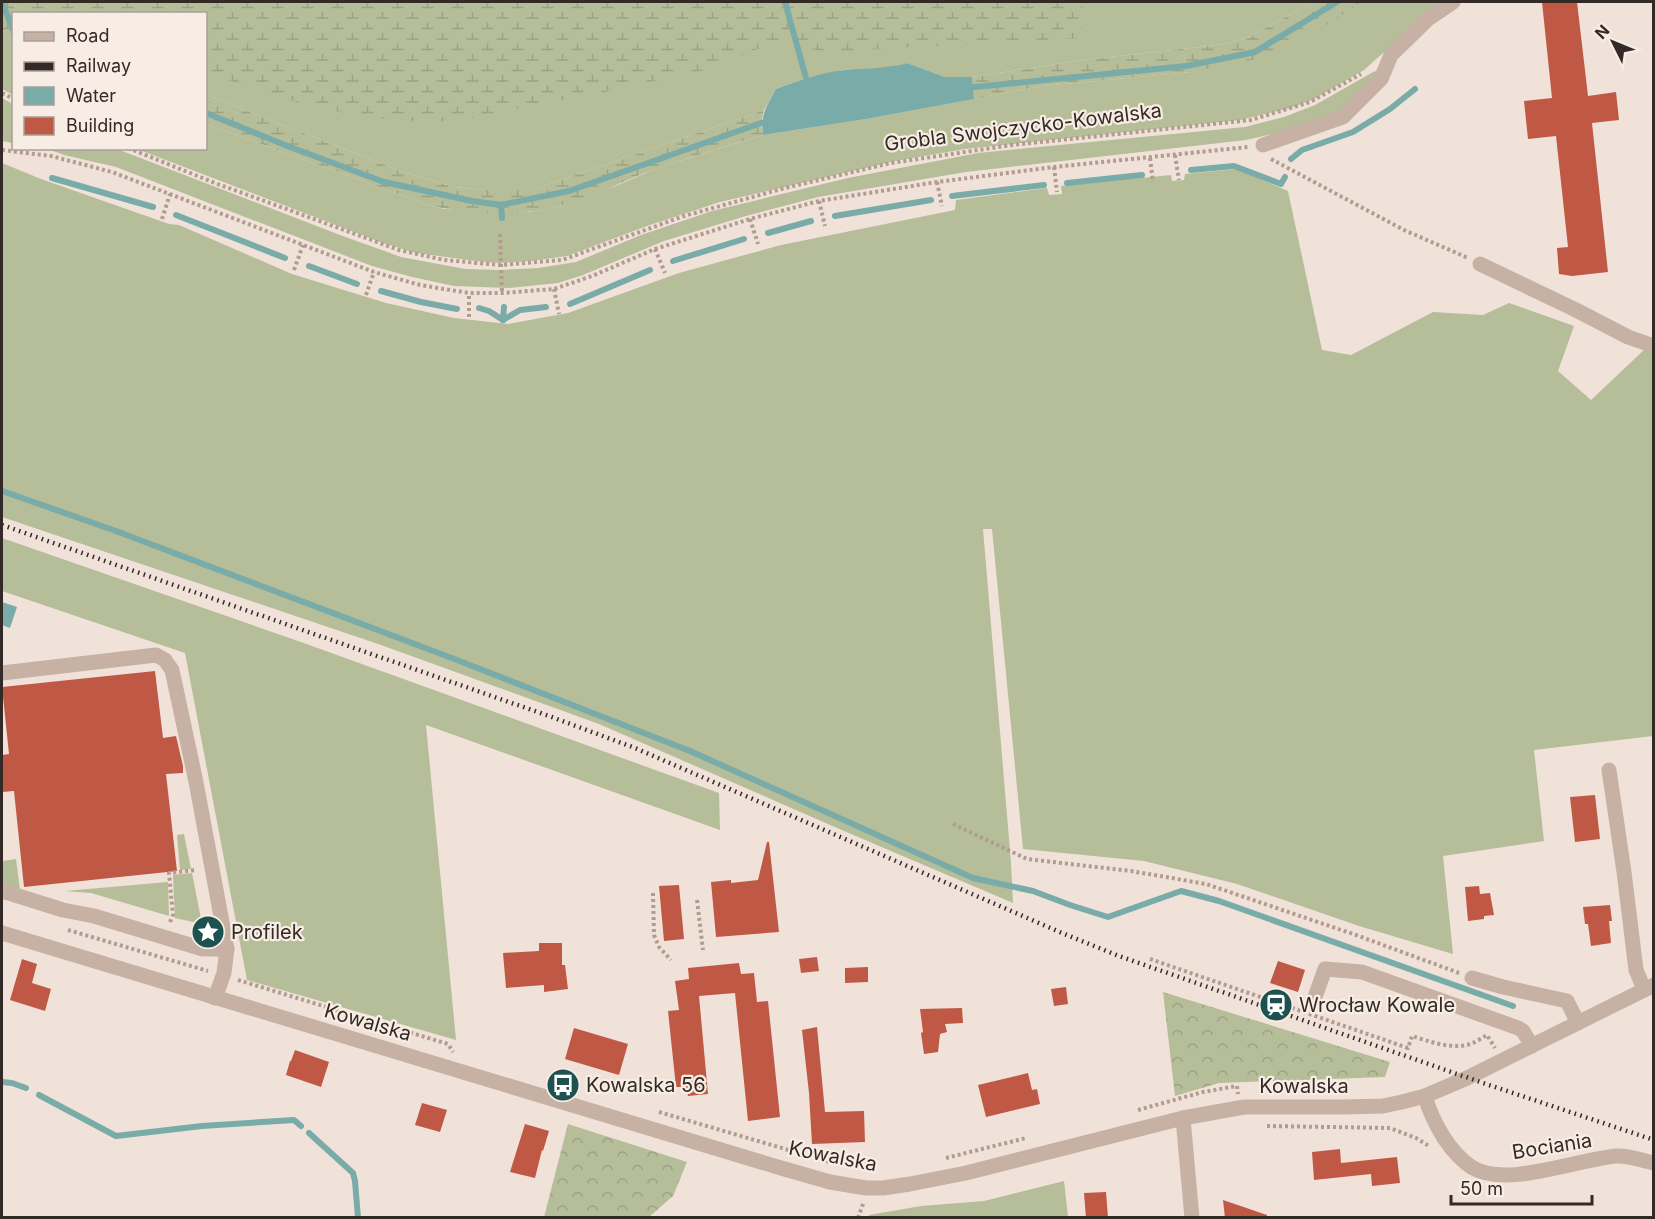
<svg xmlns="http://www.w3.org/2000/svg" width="1655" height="1219" font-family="Inter,sans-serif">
  <defs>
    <pattern id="forest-crowns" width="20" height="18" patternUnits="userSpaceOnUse" patternTransform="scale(1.5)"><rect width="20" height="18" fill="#b5bd99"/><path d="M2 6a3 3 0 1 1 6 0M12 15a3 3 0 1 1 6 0" fill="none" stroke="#9ca284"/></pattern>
    <pattern id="wetland-marsh" width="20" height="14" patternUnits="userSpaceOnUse" patternTransform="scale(1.5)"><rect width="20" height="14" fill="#b5bd99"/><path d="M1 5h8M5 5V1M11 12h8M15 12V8" fill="none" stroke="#9ca284"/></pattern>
  </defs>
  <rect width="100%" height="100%" fill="#f0e2d8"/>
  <!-- grass -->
  <g fill="#b5bd99">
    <polygon points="14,2 1313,2 1251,36 1226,44 1082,60 972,77 945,77 907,63 886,68 843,70 807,78 776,89 764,110 532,190 485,190 454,187 403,172 206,95 206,14 20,13 17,9"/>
    <polygon points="1362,2 1445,2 1392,45 1364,70 1314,99 1290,108 1240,120 965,149 895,161 720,202 647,226 567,256 531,261 501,263 484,262 416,253 383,243 137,149 206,148 206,124 428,205 444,209 504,213 529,212 561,206 618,185 657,168 763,135 866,119 1042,86 1191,72 1349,10"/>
    <polygon points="2,29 13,42 13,95 2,89"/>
    <polygon points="1375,71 1378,74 1341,111 1289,130 1246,140 966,172 818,197 746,216 664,241 583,275 558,283 509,288 454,286 412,277 372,266 116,167 64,155 48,149 117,149 340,235 401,257 465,269 501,270 538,268 576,262 641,235 712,211 848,178 978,153 1245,127 1284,117 1315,105"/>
    <polygon points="2,98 13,104 13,143 2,141"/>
    <polygon points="2,163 41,179 169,224 179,225 292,274 386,303 454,318 508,324 568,313 679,273 781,245 955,210 956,200 1047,188 1049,195 1062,194 1061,186 1171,175 1172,181 1184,180 1185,174 1237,169 1288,191 1322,350 1351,355 1433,312 1483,315 1509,303 1574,326 1558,371 1591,400 1645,349 1653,352 1653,736 1534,750 1544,841 1443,856 1453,954 1359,926 1237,884 1144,861 1023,849 992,529 983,529 1011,863 1013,903 844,831 599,724 381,645 2,517"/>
    <polygon points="2,538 301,642 719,793 720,830 426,725 456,1040 247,980 185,653 2,591"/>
    <polygon points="184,834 191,869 180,870 177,835"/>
    <polygon points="16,859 20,890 2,883 2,861"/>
    <polygon points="192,873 202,924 175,918 173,875"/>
    <polygon points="168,882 169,916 91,893 65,891"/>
    <polygon points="1064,1181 1068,1217 870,1218 869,1215 921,1206 984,1201"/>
  </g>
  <!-- forest -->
  <g fill="url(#forest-crowns)">
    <polygon points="1163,992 1390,1062 1385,1077 1219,1083 1175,1096"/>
    <polygon points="568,1124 687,1162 673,1196 649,1217 544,1217"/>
  </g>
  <!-- wetland -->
  <g fill="url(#wetland-marsh)">
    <polygon points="2,2 14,2 17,9 20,13 14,14 13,42 2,29"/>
    <polygon points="29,2 1083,2 1082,38 824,52 778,41 704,70 595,94 533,105 458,121 403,122 315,108 206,73 206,14 33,13"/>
    <polygon points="1313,2 1362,2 1319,30 1256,59 1191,72 1042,86 974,99 972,77 1082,60 1226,44 1251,36"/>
    <path d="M206,95l197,77 51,15 31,3h47l232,-80 -3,13 2,12c-35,11 -70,21 -105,33 -33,11 -64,30 -98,38 -43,11 -90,9 -132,-1l-222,-81z"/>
  </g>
  <!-- water -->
  <g fill="#79aba8">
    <path d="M907,63l38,14h27l2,22 -108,20 -103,16c-3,-21 4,-29 13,-46 22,-8 46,-17 69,-19 23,-2 39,-1 62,-7z"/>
    <polygon points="2,602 17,607 10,628 2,625"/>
  </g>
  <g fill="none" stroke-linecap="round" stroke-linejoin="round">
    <!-- stream -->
    <g stroke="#79aba8" stroke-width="6">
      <polyline points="2,2 14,32"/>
      <polyline points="785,2 808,85"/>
      <polyline points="965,88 1186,66 1255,52 1337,2"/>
      <polyline points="206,113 290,147 384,182 472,201 501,205 569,191 761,123 769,122"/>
      <polyline points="1291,159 1302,150 1353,132 1390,109 1415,89"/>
      <polyline points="1191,170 1234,166 1281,184 1285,177"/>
      <polyline points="52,178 153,207"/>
      <polyline points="1067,183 1142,175"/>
      <polyline points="952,196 1044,185"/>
      <polyline points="501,205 502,218"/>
      <polyline points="176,215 285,258"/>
      <polyline points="835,216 931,200"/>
      <polyline points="768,233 811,221"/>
      <polyline points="673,261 744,239"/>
      <polyline points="309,266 357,284"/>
      <polyline points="381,291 421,302 457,309"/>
      <polyline points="570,304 650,270"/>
      <polyline points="479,308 489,311 503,320"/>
      <polyline points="503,320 520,310 546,307"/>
      <polyline points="503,320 504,307"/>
      <polyline points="2,491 116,531 457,660 690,751 973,878 1033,891 1070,905 1108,917 1181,891 1219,901 1513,1006"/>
      <polyline points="2,1082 12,1083 26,1088"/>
      <polyline points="39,1095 116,1136 202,1126 294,1120 301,1126"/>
      <polyline points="309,1133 353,1173 355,1181 358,1218"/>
    </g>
  </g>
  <!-- building -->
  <g fill="#c05846">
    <polygon points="1542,2 1577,2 1588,96 1616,92 1619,120 1592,123 1608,272 1572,276 1559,274 1557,248 1568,247 1556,136 1528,139 1524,101 1552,98"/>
    <polygon points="155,671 163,738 176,736 183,766 183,773 166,774 177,871 24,887 14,791 2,792 2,755 9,754 2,687"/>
    <polygon points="1595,795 1600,839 1575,842 1570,797"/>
    <polygon points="767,842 769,842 779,932 716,937 711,882 731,880 731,883 758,880"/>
    <polygon points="679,885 684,939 664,941 659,886"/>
    <polygon points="1479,886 1480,894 1490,893 1494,915 1484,916 1484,919 1468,921 1465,887"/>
    <polygon points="1610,905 1612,921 1609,921 1611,943 1591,946 1588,924 1585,924 1583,907"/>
    <polygon points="539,943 562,943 562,965 565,965 568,989 544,992 544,985 506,988 503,953 539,951"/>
    <polygon points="817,957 819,971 801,973 799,959"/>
    <polygon points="22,959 37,964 32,983 51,989 45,1011 10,1000"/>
    <polygon points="1278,961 1305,970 1298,992 1270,983"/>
    <polygon points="739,963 741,974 754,973 757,1002 768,1001 780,1117 748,1121 735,993 699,996 708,1094 688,1096 686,1087 676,1087 668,1011 679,1010 675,981 689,979 688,968"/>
    <polygon points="868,967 868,982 845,983 845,968"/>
    <polygon points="1066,987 1068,1004 1054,1006 1051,989"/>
    <polygon points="962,1008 963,1023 945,1024 947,1032 940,1034 938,1052 924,1054 921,1033 923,1032 920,1009"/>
    <polygon points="817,1027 825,1112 864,1111 865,1142 812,1144 809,1093 802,1030"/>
    <polygon points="574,1028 628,1044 619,1075 565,1059"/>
    <polygon points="295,1050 329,1062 321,1087 286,1075 290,1061 291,1061"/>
    <polygon points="1028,1073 1032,1090 1037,1089 1040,1104 986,1117 978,1085"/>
    <polygon points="422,1103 447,1110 440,1132 415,1125"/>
    <polygon points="525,1124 549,1131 543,1151 542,1150 535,1178 510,1172"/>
    <polygon points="1340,1149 1341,1163 1397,1157 1400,1183 1372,1186 1371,1174 1314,1180 1312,1152"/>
    <polygon points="1106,1192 1108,1218 1086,1218 1084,1193"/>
    <polygon points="1223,1200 1267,1215 1267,1218 1225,1218"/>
  </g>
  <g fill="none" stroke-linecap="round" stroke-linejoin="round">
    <!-- path -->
    <g stroke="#b29b90" stroke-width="4" stroke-dasharray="3 3" stroke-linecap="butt">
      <polyline points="2,93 14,99"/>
      <polyline points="128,148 215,183 399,250 444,260 501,265 562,260 684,216 785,188 891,163 1012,145 1251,120 1310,102 1361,74"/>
      <polyline points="2,150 51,156 112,172 374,272 420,285 469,293 502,293 554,289 592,276 655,249 750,219 819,201 937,182 1054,167 1248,147"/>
      <polyline points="1175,155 1179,180"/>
      <polyline points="1150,158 1153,182"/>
      <polyline points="1271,159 1404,230 1468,258"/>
      <polyline points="1054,167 1057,192"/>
      <polyline points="937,182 942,206"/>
      <polyline points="819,201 825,226"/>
      <polyline points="162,219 170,194"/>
      <polyline points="750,219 758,244"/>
      <polyline points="500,234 502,293"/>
      <polyline points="655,249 665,273"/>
      <polyline points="294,270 303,245"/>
      <polyline points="554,289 559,314"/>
      <polyline points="366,295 374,272"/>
      <polyline points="469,317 469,293"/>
      <polyline points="953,824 1027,859 1131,871 1206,884 1356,935 1459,973"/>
      <polyline points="653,893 654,935 659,947 671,960"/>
      <polyline points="697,900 703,950"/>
      <polyline points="170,922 173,915 169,873 196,870"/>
      <polyline points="68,930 208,971"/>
      <path d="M1150,959l258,89 4,-12c16,5 40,14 58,8 6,-2 12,-6 17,-9l8,13"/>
      <polyline points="238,980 448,1044 453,1052"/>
      <polyline points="1138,1110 1203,1092 1237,1086 1238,1094"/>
      <polyline points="659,1112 833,1163"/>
      <polyline points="1267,1126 1390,1128 1416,1138 1429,1146"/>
      <polyline points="946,1158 1026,1138"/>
      <polyline points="858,1218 863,1204"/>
    </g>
    <!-- minor -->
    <g stroke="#c7b1a5" stroke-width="15">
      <polyline points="1263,145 1343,117 1381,79 1391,55 1428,19 1453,2"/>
      <polyline points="1480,264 1576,310 1628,337 1654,346"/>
      <polyline points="2,673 156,655 165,660 172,670 196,782 227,949 224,973 215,998"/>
      <polyline points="1609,770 1624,872 1636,970 1644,989"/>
      <polyline points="2,891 63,910 94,916 203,949 227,949"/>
      <polyline points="2,933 781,1168 830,1182 866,1188 883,1188 910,1184 966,1173 1183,1118 1233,1109 1244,1107 1344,1107 1383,1106 1402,1102 1425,1096 1467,1078 1654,985"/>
      <polyline points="1472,978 1503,987 1567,1001 1578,1023"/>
      <polyline points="1315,997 1325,969 1362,972 1518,1028 1523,1031 1532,1046"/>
      <path d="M1425,1096c4,15 11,29 19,42 8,12 16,22 29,30 35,20 104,-9 144,-12 12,-1 25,5 37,7"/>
      <polyline points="1183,1118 1192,1218"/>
    </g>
    <!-- rail -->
    <polyline stroke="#332926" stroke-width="4.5" stroke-dasharray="1.5 4.5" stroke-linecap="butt" points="2,525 549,716 635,748 1062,933 1119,956 1483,1083 1654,1140"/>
  </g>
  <!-- icons -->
  <defs>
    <g id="sight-disc" transform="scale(1.725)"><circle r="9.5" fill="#1e5251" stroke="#f8ede4"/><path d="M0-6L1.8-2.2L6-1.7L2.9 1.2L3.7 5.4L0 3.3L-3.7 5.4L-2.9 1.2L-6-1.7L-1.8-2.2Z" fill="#fff"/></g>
    <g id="station-disc" transform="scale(1.725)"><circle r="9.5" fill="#1e5251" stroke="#f8ede4"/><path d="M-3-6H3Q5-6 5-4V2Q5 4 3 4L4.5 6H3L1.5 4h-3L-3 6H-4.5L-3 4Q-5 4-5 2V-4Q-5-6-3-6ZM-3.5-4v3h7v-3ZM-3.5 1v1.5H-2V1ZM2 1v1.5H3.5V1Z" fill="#fff"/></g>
    <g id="bus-disc" transform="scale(1.725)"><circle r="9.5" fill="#1e5251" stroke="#f8ede4"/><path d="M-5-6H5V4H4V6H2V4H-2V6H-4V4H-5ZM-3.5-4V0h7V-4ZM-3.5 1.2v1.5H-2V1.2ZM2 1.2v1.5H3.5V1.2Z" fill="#fff"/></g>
  </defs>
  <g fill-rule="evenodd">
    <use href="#sight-disc" x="208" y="932"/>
    <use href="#station-disc" x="1276" y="1005"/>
    <use href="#bus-disc" x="563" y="1085"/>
  </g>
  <g text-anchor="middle" stroke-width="4.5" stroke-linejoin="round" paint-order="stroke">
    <!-- street labels -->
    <g font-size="20" fill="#332926" stroke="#f8ede4">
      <text transform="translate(1023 127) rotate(-7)" y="7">Grobla Swojczycko-Kowalska</text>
      <text transform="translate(368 1022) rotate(16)" y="7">Kowalska</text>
      <text x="1304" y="1093">Kowalska</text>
      <text transform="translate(1552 1146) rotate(-9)" y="7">Bociania</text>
      <text transform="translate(833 1156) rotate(11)" y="7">Kowalska</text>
    </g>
    <!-- poi labels -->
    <g font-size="20" fill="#332926" stroke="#f8ede4" text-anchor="start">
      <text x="231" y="939">Profilek</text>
      <text x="1299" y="1012">Wrocław Kowale</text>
      <text x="586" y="1092">Kowalska 56</text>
    </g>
  </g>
  <!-- border -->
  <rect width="1655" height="1219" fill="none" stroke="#332926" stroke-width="6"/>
  <!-- legend -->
  <rect x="12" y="12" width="195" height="138" fill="#f8ede4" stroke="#a99f98" stroke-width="1.5"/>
  <rect x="24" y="32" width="30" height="9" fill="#c7b1a5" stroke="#a99f98" stroke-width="1.5"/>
  <text x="66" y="42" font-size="18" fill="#332926">Road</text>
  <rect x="24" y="62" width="30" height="9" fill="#332926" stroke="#a99f98" stroke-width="1.5"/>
  <text x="66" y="72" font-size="18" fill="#332926">Railway</text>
  <rect x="24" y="87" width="30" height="18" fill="#79aba8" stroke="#a99f98" stroke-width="1.5"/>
  <text x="66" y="102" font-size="18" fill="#332926">Water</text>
  <rect x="24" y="117" width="30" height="18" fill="#c05846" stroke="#a99f98" stroke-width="1.5"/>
  <text x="66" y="132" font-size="18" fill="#332926">Building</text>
  <!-- north arrow -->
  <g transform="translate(1613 42) rotate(313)" stroke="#f8ede4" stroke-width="4.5" paint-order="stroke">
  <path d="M0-4.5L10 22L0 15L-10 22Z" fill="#332926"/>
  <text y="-9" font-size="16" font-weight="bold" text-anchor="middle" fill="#332926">N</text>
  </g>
  <!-- scale -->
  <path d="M1451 1195v9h141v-9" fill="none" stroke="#332926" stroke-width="3"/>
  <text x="1460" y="1195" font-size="18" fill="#332926" stroke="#f8ede4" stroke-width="4.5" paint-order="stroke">50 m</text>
</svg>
